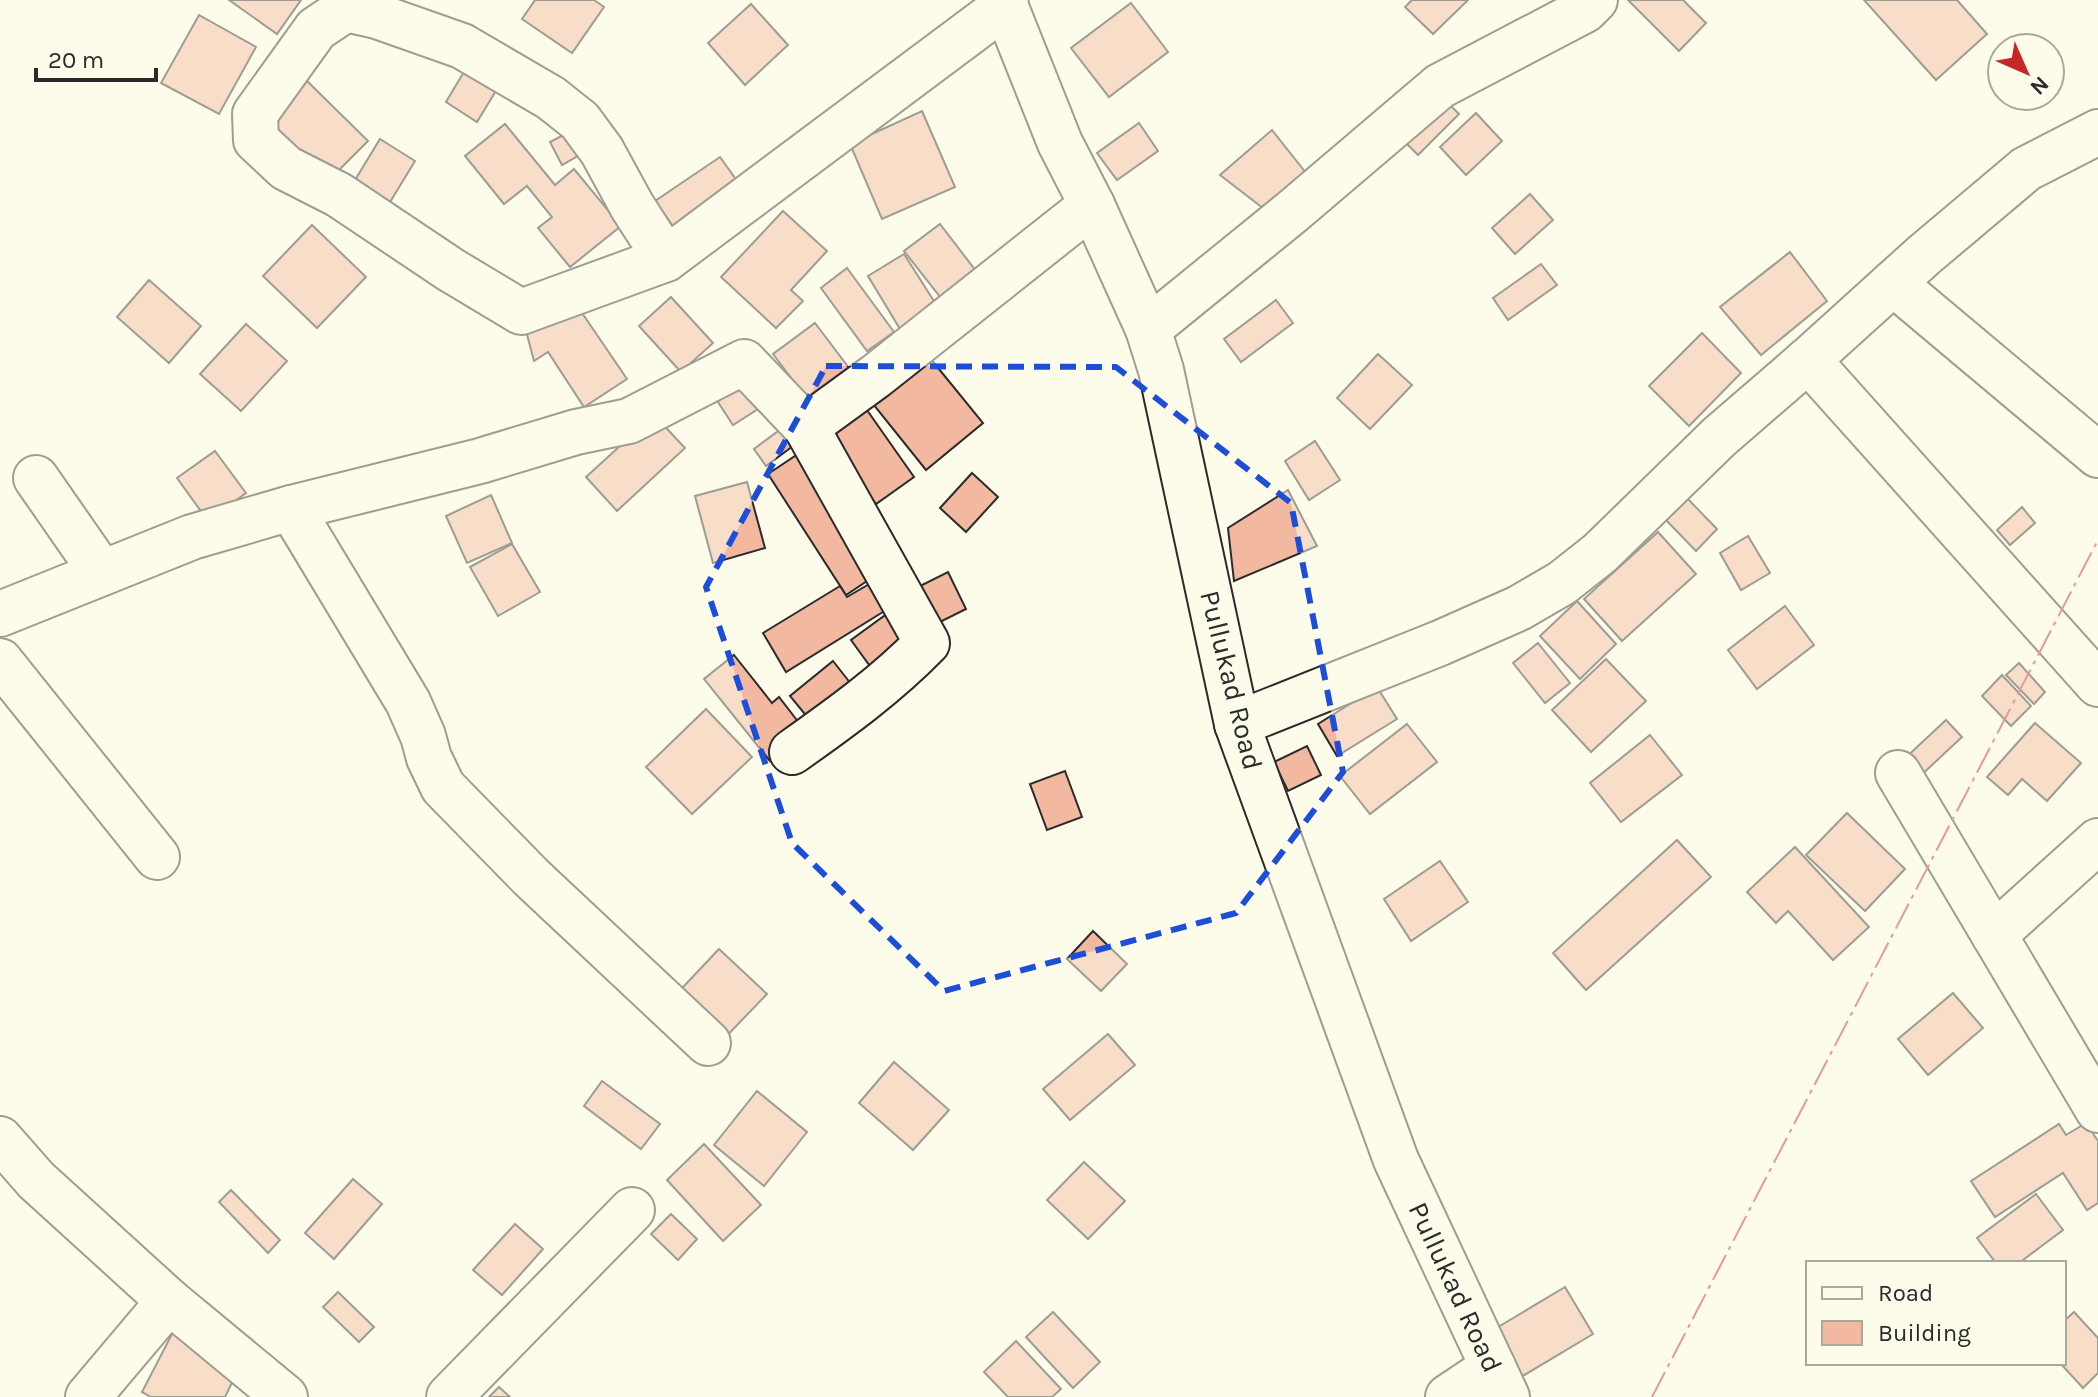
<svg xmlns="http://www.w3.org/2000/svg" width="2098" height="1397" font-family="Karla,sans-serif">
  <rect width="100%" height="100%" fill="#fdfbea"/>
  <!-- building -->
  <g fill="#f2b8a0" stroke="#2b2b2b" stroke-width="2">
    <polygon points="229,0 301,0 277,34"/>
    <polygon points="535,0 594,0 604,7 572,53 522,19"/>
    <polygon points="1412,0 1468,0 1433,34 1405,7"/>
    <polygon points="1628,0 1683,0 1706,23 1679,51"/>
    <polygon points="1864,0 1957,0 1987,34 1936,80"/>
    <polygon points="1131,3 1168,52 1109,97 1071,48"/>
    <polygon points="751,4 788,45 745,85 708,43"/>
    <polygon points="199,15 256,47 219,114 161,83"/>
    <polygon points="468,65 500,84 477,122 446,102"/>
    <polygon points="304,78 368,141 329,180 265,117"/>
    <polygon points="1439,94 1459,114 1418,155 1398,135"/>
    <polygon points="922,111 955,187 882,219 850,144"/>
    <polygon points="1476,113 1502,141 1466,175 1440,147"/>
    <polygon points="1139,123 1158,151 1117,180 1097,153"/>
    <polygon points="505,124 555,185 574,169 621,226 570,267 538,228 552,217 527,186 504,204 465,156"/>
    <polygon points="577,128 588,150 562,165 550,142"/>
    <polygon points="1272,130 1310,178 1268,212 1220,175"/>
    <polygon points="380,139 415,161 390,202 355,180"/>
    <polygon points="720,157 740,185 675,229 655,201"/>
    <polygon points="1530,194 1553,220 1515,254 1492,228"/>
    <polygon points="783,211 827,251 791,290 803,301 776,328 721,277"/>
    <polygon points="940,224 976,271 941,298 904,251"/>
    <polygon points="312,225 366,277 317,328 263,276"/>
    <polygon points="1790,252 1827,301 1761,355 1720,307"/>
    <polygon points="904,254 937,306 900,329 868,276"/>
    <polygon points="1541,264 1557,285 1508,320 1493,298"/>
    <polygon points="847,268 894,332 867,351 821,288"/>
    <polygon points="149,280 201,326 169,363 117,317"/>
    <polygon points="671,297 713,343 681,372 639,326"/>
    <polygon points="1276,300 1293,323 1241,362 1224,339"/>
    <polygon points="578,307 627,379 584,407 548,352 534,361 521,312"/>
    <polygon points="815,323 849,368 807,399 773,354"/>
    <polygon points="246,324 287,361 241,411 200,374"/>
    <polygon points="1702,333 1741,373 1689,426 1649,386"/>
    <polygon points="1378,354 1412,385 1370,429 1337,398"/>
    <polygon points="930,358 983,423 926,470 873,404"/>
    <polygon points="740,383 758,409 733,425 716,399"/>
    <polygon points="862,403 914,477 876,504 823,431"/>
    <polygon points="654,415 685,448 617,511 586,477"/>
    <polygon points="785,426 797,443 766,466 754,449"/>
    <polygon points="1315,441 1340,480 1309,500 1285,461"/>
    <polygon points="215,451 246,493 208,521 177,478"/>
    <polygon points="801,452 879,573 846,595 768,474"/>
    <polygon points="972,473 998,497 966,532 940,508"/>
    <polygon points="747,482 765,548 713,563 695,496"/>
    <polygon points="1288,490 1317,546 1234,581 1228,528"/>
    <polygon points="491,495 512,543 467,563 446,516"/>
    <polygon points="1686,497 1717,529 1696,551 1664,518"/>
    <polygon points="2022,507 2035,523 2010,545 1997,530"/>
    <polygon points="1658,532 1696,574 1622,641 1584,599"/>
    <polygon points="1748,536 1770,573 1741,590 1720,553"/>
    <polygon points="512,544 540,592 498,616 470,567"/>
    <polygon points="948,572 966,609 928,628 910,591"/>
    <polygon points="883,576 899,602 786,672 763,633 840,586 847,597"/>
    <polygon points="1577,601 1616,644 1580,679 1540,636"/>
    <polygon points="1785,606 1814,645 1757,689 1728,650"/>
    <polygon points="895,608 920,640 875,673 851,640"/>
    <polygon points="1538,643 1570,683 1545,703 1513,663"/>
    <polygon points="734,655 772,703 779,697 806,732 770,761 704,679"/>
    <polygon points="1606,659 1646,701 1591,752 1552,710"/>
    <polygon points="833,661 855,689 813,724 790,696"/>
    <polygon points="2019,663 2045,692 2034,704 2006,675"/>
    <polygon points="2002,675 2031,706 2011,726 1982,696"/>
    <polygon points="1377,687 1397,719 1337,756 1318,724"/>
    <polygon points="706,709 752,757 692,814 646,767"/>
    <polygon points="1946,720 1962,737 1917,779 1901,762"/>
    <polygon points="2035,723 2081,763 2047,801 2022,779 2008,795 1987,777"/>
    <polygon points="1407,724 1437,762 1370,814 1340,776"/>
    <polygon points="1650,735 1682,775 1621,822 1590,783"/>
    <polygon points="1307,746 1321,775 1288,791 1274,762"/>
    <polygon points="1065,771 1082,817 1047,830 1030,784"/>
    <polygon points="1847,813 1905,869 1865,911 1806,855"/>
    <polygon points="1677,840 1711,877 1586,990 1553,953"/>
    <polygon points="1795,847 1869,927 1833,960 1788,911 1776,923 1747,892"/>
    <polygon points="1440,861 1468,902 1411,941 1384,899"/>
    <polygon points="1093,931 1127,964 1101,991 1067,959"/>
    <polygon points="719,949 767,994 715,1048 668,1003"/>
    <polygon points="1953,993 1983,1028 1928,1075 1898,1039"/>
    <polygon points="1108,1034 1135,1065 1070,1120 1043,1089"/>
    <polygon points="894,1062 949,1110 913,1150 859,1103"/>
    <polygon points="602,1081 660,1124 641,1149 584,1106"/>
    <polygon points="757,1091 807,1132 764,1186 714,1145"/>
    <polygon points="2086,1123 2098,1141 2098,1203 2087,1210 2063,1173 1995,1217 1971,1181 2059,1124 2066,1135"/>
    <polygon points="704,1144 761,1205 723,1241 667,1180"/>
    <polygon points="1084,1162 1125,1201 1088,1239 1047,1200"/>
    <polygon points="353,1179 382,1204 334,1259 305,1233"/>
    <polygon points="231,1190 280,1240 268,1253 219,1202"/>
    <polygon points="2036,1194 2063,1230 2019,1263 1996,1263 1977,1238"/>
    <polygon points="671,1214 697,1239 678,1260 651,1234"/>
    <polygon points="515,1224 543,1249 502,1295 473,1270"/>
    <polygon points="1565,1287 1593,1334 1516,1380 1488,1333"/>
    <polygon points="338,1292 374,1327 359,1342 323,1307"/>
    <polygon points="1053,1312 1100,1362 1073,1388 1026,1337"/>
    <polygon points="2074,1312 2098,1338 2098,1373 2083,1388 2060,1363 2064,1363 2064,1321"/>
    <polygon points="173,1332 240,1366 225,1397 151,1397 142,1392"/>
    <polygon points="1016,1341 1061,1389 1052,1397 1008,1397 984,1372"/>
    <polygon points="499,1387 510,1397 489,1397"/>
  </g>
  <g fill="none" stroke-linecap="round" stroke-linejoin="round">
    <!-- minor casing -->
    <g stroke="#2b2b2b" stroke-width="48">
      <g id="minor">
        <polyline points="1003,0 1060,143 1092,205 1148,329 1161,370 1237,724 1396,1160 1507,1397"/>
        <polygon points="346,9 377,16 462,46 551,98 580,121 602,151 632,206 666,259 521,312 451,270 339,195 286,168 256,140 255,114 316,29"/>
        <polyline points="666,259 1006,5"/>
        <polyline points="1893,283 2098,455"/>
        <polyline points="1148,329 1292,212 1440,86 1585,10 1595,0"/>
        <polyline points="1808,360 2098,684"/>
        <polyline points="36,478 102,573"/>
        <polyline points="291,508 408,702 423,736 429,758 443,787 531,877 708,1043"/>
        <polyline points="0,614 192,537 291,508 480,461 576,432 629,421 744,362 806,427 876,376 1092,205"/>
        <polyline points="0,661 157,857"/>
        <polyline points="1237,724 1440,643 1519,608 1562,583 1600,553 1719,437 1808,360 1924,255 2026,169 2098,132"/>
        <path d="M792,752c48,-34 94,-67 135,-109l-121,-216"/>
        <polyline points="1898,773 2098,1110"/>
        <polyline points="1994,935 2098,841"/>
        <polyline points="0,1139 36,1180 169,1301 285,1397"/>
        <polyline points="88,1397 169,1301"/>
        <polyline points="449,1397 632,1210"/>
        <polyline points="1448,1397 1493,1367"/>
      </g>
    </g>
    <!-- minor -->
    <use href="#minor" stroke="#fdfbea" stroke-width="44"/>
    <!-- power -->
    <polyline stroke="#c62828" stroke-width="2" stroke-dasharray="28 6 4 6" stroke-linecap="butt" points="1652,1397 2098,540"/>
  </g>
  <!-- marked area -->
  <path d="M0 0H2098V1397H0ZM826,366l290,1 175,136 52,269 -107,141 -292,78 -152,-148 -86,-256z" fill="#fdfbea" fill-opacity=".55" fill-rule="evenodd"/>
  <path fill="none" stroke="#1d4ed8" stroke-width="6" stroke-dasharray="16 10" stroke-linejoin="round" d="M826,366l290,1 175,136 52,269 -107,141 -292,78 -152,-148 -86,-256z"/>
  <g text-anchor="middle" stroke-width="6" stroke-linejoin="round" paint-order="stroke">
    <!-- street labels -->
    <g font-size="28" fill="#2b2b2b" stroke="#fdfbea">
      <text transform="translate(1232 680) rotate(76)" y="10">Pullukad Road</text>
      <text transform="translate(1456 1287) rotate(65)" y="10">Pullukad Road</text>
    </g>
  </g>
  <!-- legend -->
  <rect x="1806" y="1261" width="260" height="104" fill="#fdfbea" stroke="#a9a89e" stroke-width="2"/>
  <rect x="1822" y="1287" width="40" height="12" fill="#fdfbea" stroke="#a9a89e" stroke-width="2"/>
  <text x="1878" y="1301" font-size="24" fill="#2b2b2b">Road</text>
  <rect x="1822" y="1321" width="40" height="24" fill="#f2b8a0" stroke="#a9a89e" stroke-width="2"/>
  <text x="1878" y="1341" font-size="24" fill="#2b2b2b">Building</text>
  <!-- north arrow -->
  <g transform="translate(2026 72) rotate(135)"><circle r="38" fill="#fdfbea" stroke="#a9a89e" stroke-width="2"/>
  <path d="M0-6L14 30L0 20L-14 30Z" fill="#c62828"/>
  <text y="-12" font-size="22" font-weight="bold" text-anchor="middle" fill="#2b2b2b">N</text>
  </g>
  <!-- scale -->
  <path d="M36 68v12h120v-12" fill="none" stroke="#2b2b2b" stroke-width="4"/>
  <text x="48" y="68" font-size="24" fill="#2b2b2b" stroke="#fdfbea" stroke-width="6" paint-order="stroke">20 m</text>
</svg>
